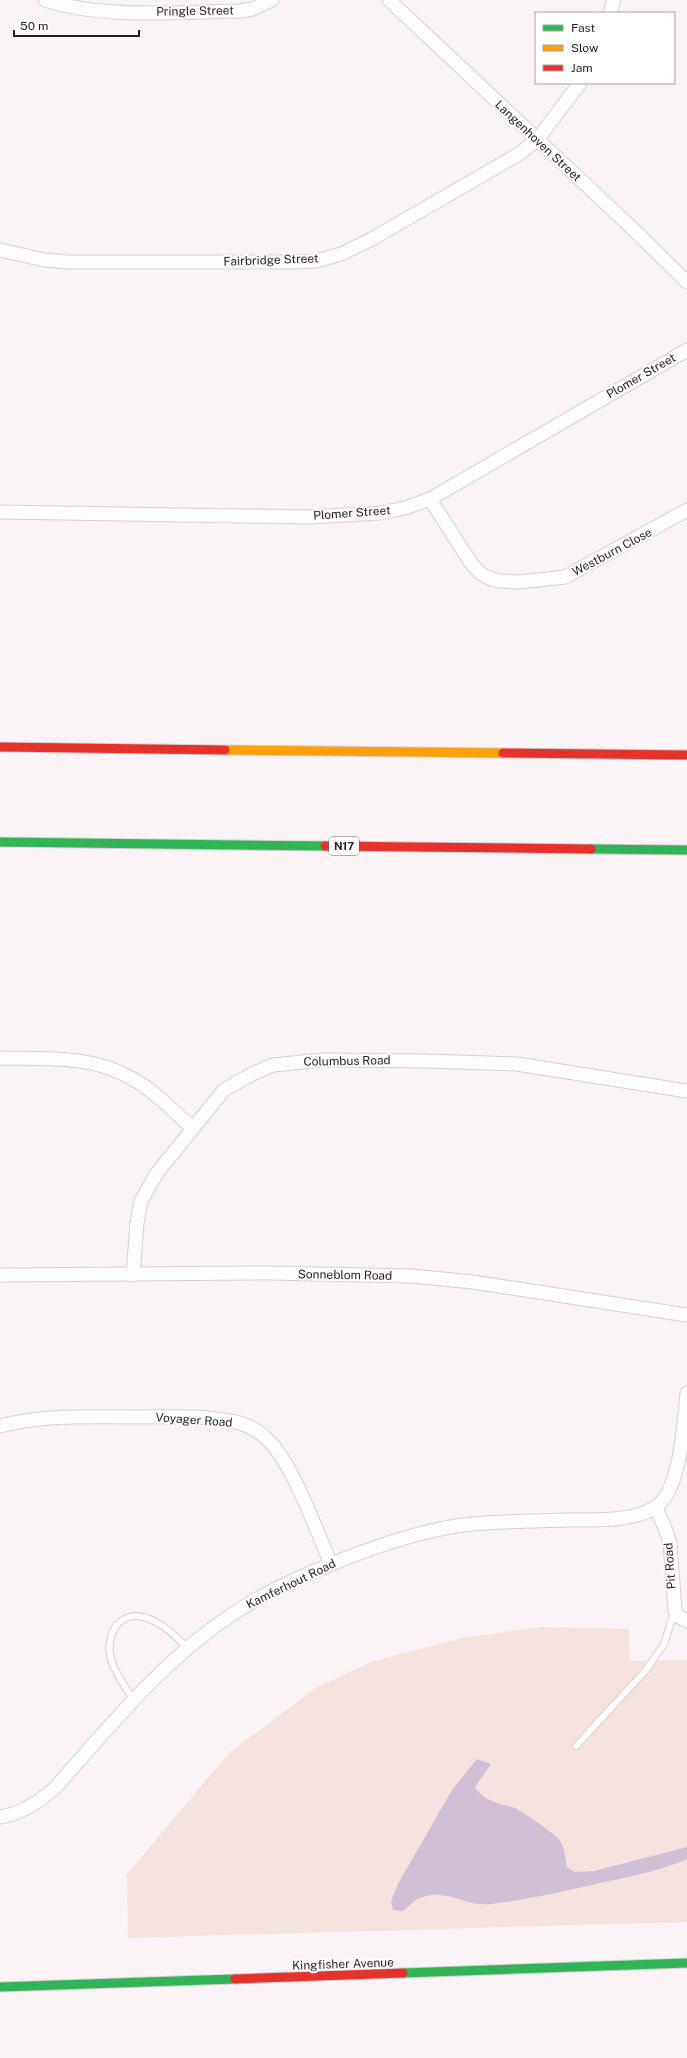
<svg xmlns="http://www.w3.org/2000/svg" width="687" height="2058" font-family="'Public Sans',sans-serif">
  <rect width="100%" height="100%" fill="#faf4f6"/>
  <!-- green -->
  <polygon fill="#f5e2df" points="541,1627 629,1629 630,1661 687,1660 687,1922 128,1938 127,1874 229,1753 314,1689 371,1662 462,1638"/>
  <!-- water -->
  <path fill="#d0c0d6" d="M477,1759l14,5 -16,23c9,15 25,16 40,21 5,2 40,26 43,30 7,8 7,19 9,29l8,5 19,-1 93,-24v12c-29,13 -60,18 -91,25 -35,8 -70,16 -105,20 -27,3 -44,-17 -71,-6 -6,2 -12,9 -17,13l-10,-1 -2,-9 8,-19 53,-92z"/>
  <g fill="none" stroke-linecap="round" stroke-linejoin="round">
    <!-- lane casing -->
    <g stroke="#d7d1d3" stroke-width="8">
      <g id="lane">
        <path d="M133,1699c-8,-12 -18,-26 -22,-40 -6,-21 6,-48 32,-42 18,4 32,19 45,31"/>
        <polyline points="576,1746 646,1670 664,1644 674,1612"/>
      </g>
    </g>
    <!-- street casing -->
    <g stroke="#d7d1d3" stroke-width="15">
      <g id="street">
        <path d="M45,0c57,19 135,12 195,11l13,-2 19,-9"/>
        <polyline points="389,0 633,229 687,282"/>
        <polyline points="610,13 614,0"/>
        <polyline points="0,250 45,260 68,262 294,262 316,261 341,254 370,240 519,154 537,140 580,83"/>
        <polyline points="430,499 471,563 480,573 489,578 499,581 519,582 565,577 687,510"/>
        <polyline points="0,512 308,517 380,513 405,508 430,499 687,350"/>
        <path d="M0,1058c44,1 92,-3 131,20 23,12 42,33 61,50"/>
        <polyline points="0,1275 270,1273 412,1276 473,1282 687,1315"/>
        <polyline points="133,1275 137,1223 141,1201 157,1173 224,1090 252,1074 273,1065 323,1060 425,1061 517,1064 687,1091"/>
        <path d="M0,1426c46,-12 92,-9 139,-9 30,0 62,-2 91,4 14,2 28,9 38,19 25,24 48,90 63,124"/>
        <polyline points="656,1508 665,1528 670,1543 675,1611 679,1617 687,1621"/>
        <path d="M0,1817c21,-3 38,-15 54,-28 56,-63 112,-133 185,-179 36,-23 78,-41 118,-56 37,-14 75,-26 115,-30 31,-3 63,-3 94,-4 25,0 66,2 88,-12 27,-15 30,-87 33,-115"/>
      </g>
    </g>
    <!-- fast casing -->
    <g stroke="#d7d1d3" stroke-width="11">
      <g id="fast">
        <polyline points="0,842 325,846"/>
        <polyline points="591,849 687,850"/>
        <polyline points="403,1973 687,1963"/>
        <polyline points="0,1987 235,1979"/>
      </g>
    </g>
    <!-- slow casing -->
    <g stroke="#d7d1d3" stroke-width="11">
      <polyline id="slow" points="225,750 503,753"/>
    </g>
    <!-- jam casing -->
    <g stroke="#d7d1d3" stroke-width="11">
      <g id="jam">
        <polyline points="0,747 225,750"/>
        <polyline points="503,753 687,755"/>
        <polyline points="325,846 591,849"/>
        <polyline points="235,1979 403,1973"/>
      </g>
    </g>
    <!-- lane -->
    <use href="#lane" stroke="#fefdfe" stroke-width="6"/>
    <!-- street -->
    <use href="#street" stroke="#fefdfe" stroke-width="13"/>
    <!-- fast -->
    <use href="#fast" stroke="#30b455" stroke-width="9"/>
    <!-- slow -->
    <use href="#slow" stroke="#ff9f0a" stroke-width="9"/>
    <!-- jam -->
    <use href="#jam" stroke="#e5322d" stroke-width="9"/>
  </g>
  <g text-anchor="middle" stroke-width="4" stroke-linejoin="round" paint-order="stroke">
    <!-- shield labels -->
    <rect fill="#fff" stroke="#656162" stroke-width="1" x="329" y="837" width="30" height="18" rx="3"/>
    <g font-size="11" font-weight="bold" fill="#231d1f">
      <text x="344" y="850">N17</text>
    </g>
    <!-- street labels -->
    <g font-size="12" fill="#231d1f" stroke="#fff">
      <text transform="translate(195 11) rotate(-1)" y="4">Pringle Street</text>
      <text transform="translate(538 141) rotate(43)" y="4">Langenhoven Street</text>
      <text transform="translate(271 260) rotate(-2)" y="4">Fairbridge Street</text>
      <text transform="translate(641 376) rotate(-30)" y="4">Plomer Street</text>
      <text transform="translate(352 513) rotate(-4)" y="4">Plomer Street</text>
      <text transform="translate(612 552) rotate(-28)" y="4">Westburn Close</text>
      <text transform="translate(347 1061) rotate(-1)" y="4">Columbus Road</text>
      <text transform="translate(345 1275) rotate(1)" y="4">Sonneblom Road</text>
      <text transform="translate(194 1420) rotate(4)" y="4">Voyager Road</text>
      <text transform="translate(670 1566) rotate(-94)" y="4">Pit Road</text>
      <text transform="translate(291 1584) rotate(-26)" y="4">Kamferhout Road</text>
      <text transform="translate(343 1964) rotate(-2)" y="4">Kingfisher Avenue</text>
    </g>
  </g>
  <!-- legend -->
  <rect x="535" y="12" width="140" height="72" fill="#ffffff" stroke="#a7a5a5"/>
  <rect x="543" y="25" width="20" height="6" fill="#30b455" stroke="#a7a5a5"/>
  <text x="571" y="32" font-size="12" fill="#231d1f">Fast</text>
  <rect x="543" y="45" width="20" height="6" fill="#ff9f0a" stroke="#a7a5a5"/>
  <text x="571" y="52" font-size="12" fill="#231d1f">Slow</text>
  <rect x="543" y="65" width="20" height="6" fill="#e5322d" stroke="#a7a5a5"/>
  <text x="571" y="72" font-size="12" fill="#231d1f">Jam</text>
  <!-- scale -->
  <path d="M14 30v6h125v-6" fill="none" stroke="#231d1f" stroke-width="2"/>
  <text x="20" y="30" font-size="12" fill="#231d1f" stroke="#ffffff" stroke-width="3" paint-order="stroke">50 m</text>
</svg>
